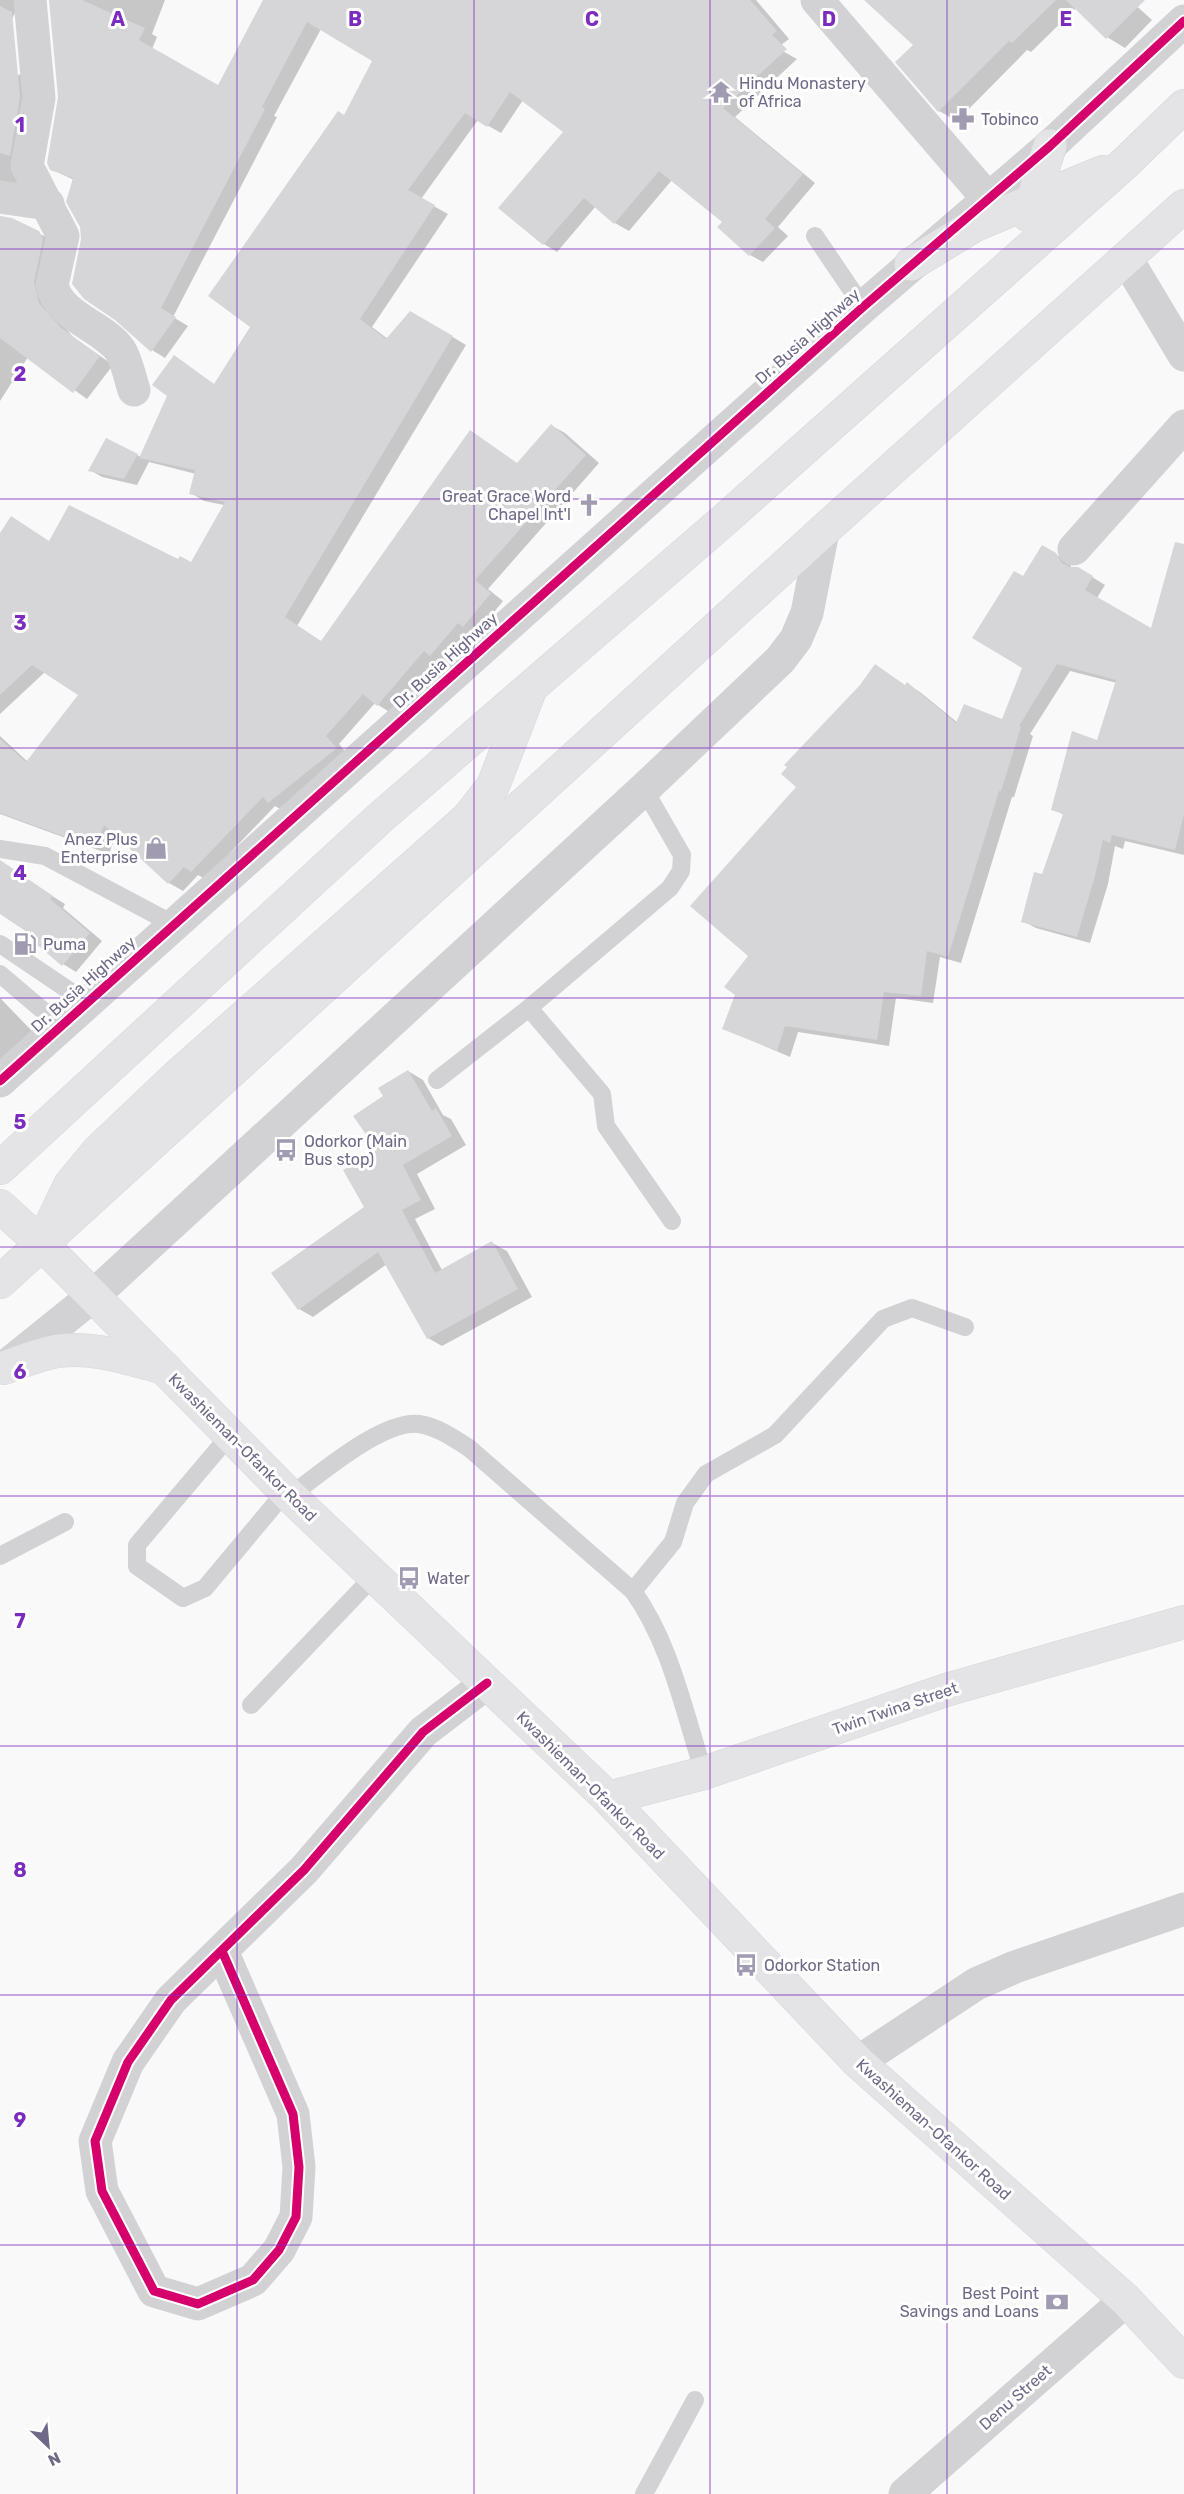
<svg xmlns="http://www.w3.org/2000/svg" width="1184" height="2494" font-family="Rubik,sans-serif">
  <rect width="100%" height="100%" fill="#f9f9f9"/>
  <!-- shadow -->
  <g fill="#0003">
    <polygon points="0,0 22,0 0,41"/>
    <polygon points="50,0 165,0 152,34 157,37 152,49 219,87 265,0 756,0 789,39 777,48 797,59 735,117 815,183 778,227 788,236 763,262 750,255 724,222 672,180 629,231 615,223 596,206 557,252 544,244 500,208 565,132 523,100 501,133 478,120 421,199 448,214 372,327 388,339 411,312 466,345 297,626 322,642 518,464 552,426 565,433 599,463 488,589 503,601 477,633 472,631 445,663 438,659 391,713 375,703 339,744 349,756 282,810 275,806 205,879 198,875 183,891 169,883 116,835 109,854 0,814 0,736 28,762 80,695 45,672 0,714 0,535 192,564 224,505 204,501 191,493 196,474 149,462 137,485 102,477 90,470 107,440 141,457 168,396 174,357 215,385 252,326 345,117 374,60 321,29 274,116 277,117 173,317 188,326 165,358 152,350 83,239 74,180 51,169 59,96"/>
    <polygon points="866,0 1130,0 1152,20 1125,48 1107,37 1076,8 1031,52 1027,50 957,121 939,111 897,62 915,44"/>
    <polygon points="19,74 31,82 24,185 0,192 0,121"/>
    <polygon points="0,216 53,240 52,312 73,337 113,365 87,399 28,357 0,401"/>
    <polygon points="1043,547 1069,562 1072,569 1078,568 1105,585 1097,598 1152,630 1184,597 1184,855 1125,841 1123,849 1115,846 1108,884 1090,943 1036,928 1023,921 1043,876 1064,815 1053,809 1098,742 1117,683 1070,671 1030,734 1033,736 1014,797 1012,797 961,963 940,957 933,1003 896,998 889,1046 798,1032 790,1057 723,1028 750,956 907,684 920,692 958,723 1002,721 1023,668 1023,578"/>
    <polygon points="0,861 7,868 65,904 63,908 102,941 76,972 63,964 39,938 0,912"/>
    <polygon points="0,998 32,1031 0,1061"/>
    <polygon points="408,1071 423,1080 443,1115 451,1119 466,1145 417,1174 435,1209 415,1219 442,1270 492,1243 507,1251 532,1297 442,1346 428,1338 387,1264 313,1317 299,1309 366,1207 379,1150 385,1096"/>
  </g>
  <!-- building -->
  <g fill="#d6d6d8">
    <polygon points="49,0 82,0 145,28 139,40 218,85 263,0 750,0 777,31 772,35 787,49 723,108 803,174 765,219 775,228 749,256 717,227 722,222 659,171 614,224 584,198 543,245 498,208 563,132 510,92 487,127 465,113 408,190 435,205 360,319 386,339 410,311 453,336 285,617 321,641 470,430 517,463 551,424 586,455 475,580 491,593 463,627 458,623 430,656 424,651 377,706 363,694 326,736 337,748 268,803 263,797 191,872 184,867 168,884 104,825 95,848 0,813 0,739 26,762 78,695 32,665 0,695 0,533 11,516 49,541 69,505 178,559 180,556 191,562 225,502 189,494 195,470 139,458 167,396 152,385 174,355 214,384 250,327 208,296 338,111 344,115 372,61 307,22 262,107 265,109 161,308 176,317 151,352 115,320 84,299 72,284 81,239 80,227 66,202 73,178 50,170 47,163 58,97"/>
    <polygon points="864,0 1056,0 1012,43 1009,41 938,112 895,62 913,45"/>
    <polygon points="1066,0 1145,0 1106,39"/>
    <polygon points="0,6 12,12 20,97 10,156 0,153"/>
    <polygon points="0,216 12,218 39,231 43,239 34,282 39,303 60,327 100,356 73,393 0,338"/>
    <polygon points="106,438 138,454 124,479 88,471"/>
    <polygon points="1175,542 1184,544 1184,814 1175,850 1112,835 1110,843 1103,840 1095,876 1077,937 1021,922 1034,872 1042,874 1063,814 1051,810 1072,731 1097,740 1116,680 1057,664 1019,726 1021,727 1001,791 999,791 948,957 927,951 921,996 884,992 877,1040 785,1026 777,1051 722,1029 735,995 724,987 748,956 690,906 796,787 781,774 787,767 784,765 860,685 875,664 905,685 907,682 956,723 964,704 1002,719 1022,668 972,638 1014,571 1023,576 1042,545 1056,553 1062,563 1070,567 1078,567 1093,576 1085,590 1151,628"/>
    <polygon points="0,860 53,896 50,899 90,933 62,966 34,942 36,938 0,914"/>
    <polygon points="408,1070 432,1111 436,1108 452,1136 403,1165 421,1200 402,1210 435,1273 492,1241 518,1289 427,1339 378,1252 298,1310 271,1273 364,1207 343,1170 377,1150 353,1116 383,1096 378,1088"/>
  </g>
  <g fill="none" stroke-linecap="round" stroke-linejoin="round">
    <!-- secondary casing -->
    <g stroke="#d7d6d8" stroke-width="34">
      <g id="secondary">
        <polyline points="0,1206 42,1244 290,1496 608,1798 858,2062 1126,2300 1184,2362"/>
        <path d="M4,1368c18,-7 36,-14 54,-17 36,-5 72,8 107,17"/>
        <polyline points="608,1798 704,1773 946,1690 1184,1622"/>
      </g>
    </g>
    <!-- trunk casing -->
    <g stroke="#d5d5d6" stroke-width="34">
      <g id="trunk">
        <polyline points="1028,215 1050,146"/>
        <polyline points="911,264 975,225 1103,172"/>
        <polyline points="0,1168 381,817 723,521 1124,164 1184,106"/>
        <polyline points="49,1229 70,1185 98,1151 175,1078 468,818 493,786 530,690"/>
        <polyline points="0,1282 823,531 1184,206"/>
      </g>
    </g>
    <!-- service -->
    <g stroke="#d2d1d4" stroke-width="18">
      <polyline points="815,236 863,307"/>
      <polyline points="0,849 45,856 173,924"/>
      <polyline points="0,944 86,1002"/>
      <polyline points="0,974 60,1025"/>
      <polyline points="529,1008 602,1094 606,1126 672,1221"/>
      <polyline points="437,1080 529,1008 670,888 681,871 682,855 644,789"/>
      <polyline points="230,1435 137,1545 137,1566 183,1598 205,1588 286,1491"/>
      <path d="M290,1496c30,-22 92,-76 129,-72 19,3 34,14 50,24l164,143c38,53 51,121 71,182"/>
      <polyline points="0,1556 65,1522"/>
      <polyline points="633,1591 673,1542 685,1503 706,1474 775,1435 883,1319 912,1308 965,1327"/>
      <polyline points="251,1705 374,1576"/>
      <polyline points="644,2494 695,2400"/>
    </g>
    <!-- minor -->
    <g stroke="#d2d1d4" stroke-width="33">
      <path d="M30,0l9,98 -12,68 36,70 -11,49c7,32 51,41 68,65 7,11 10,28 14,40"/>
      <polyline points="817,0 989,200"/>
      <polyline points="0,197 48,204"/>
      <polyline points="1126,258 1184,355"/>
      <polyline points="1074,549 1184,426"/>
      <polyline points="222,1951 293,2114 299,2167 296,2217 279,2250 253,2280 198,2304 154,2291 102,2191 95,2141 128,2062 171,2000 304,1870 423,1732 487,1683"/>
      <polyline points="858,2062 976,1984 1015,1967 1184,1909"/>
      <polyline points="905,2494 1126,2300"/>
    </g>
    <!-- tertiary -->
    <g stroke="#d2d1d4" stroke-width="33">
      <polyline points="0,1081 863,307 1050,146 1184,21"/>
      <polyline points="6,1366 93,1296 644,789 780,660 796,639 807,613 823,531"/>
    </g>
    <!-- secondary -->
    <use href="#secondary" stroke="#e4e3e5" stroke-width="33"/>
    <!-- trunk -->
    <use href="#trunk" stroke="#e4e3e5" stroke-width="33"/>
    <!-- cycleway casing -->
    <g stroke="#fff" stroke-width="13">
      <g id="cycleway">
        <polyline points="0,1081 863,307 1050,146 1184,21"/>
        <polyline points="222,1951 293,2114 299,2167 296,2217 279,2250 253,2280 198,2304 154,2291 102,2191 95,2141 128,2062 171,2000 304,1870 423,1732 487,1683"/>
      </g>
    </g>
    <!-- cycleway -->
    <use href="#cycleway" stroke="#d6006c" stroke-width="9"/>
  </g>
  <!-- grid -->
  <path fill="none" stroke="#7b2cbf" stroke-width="1.5" stroke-opacity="0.55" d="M237,0v2494M474,0v2494M710,0v2494M947,0v2494M0,249h1184M0,499h1184M0,748h1184M0,998h1184M0,1247h1184M0,1496h1184M0,1746h1184M0,1995h1184M0,2245h1184"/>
  <!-- icons -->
  <defs>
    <g id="temple-bare" transform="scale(1.8)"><path d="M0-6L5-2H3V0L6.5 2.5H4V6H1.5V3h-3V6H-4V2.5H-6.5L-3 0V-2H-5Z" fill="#a09bb0" stroke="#fff" stroke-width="2.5" paint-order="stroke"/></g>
    <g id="pharmacy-bare" transform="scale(1.8)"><path d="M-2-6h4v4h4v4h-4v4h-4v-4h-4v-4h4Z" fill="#a09bb0" stroke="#fff" stroke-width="2.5" paint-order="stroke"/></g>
    <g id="church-bare" transform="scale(1.8)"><path d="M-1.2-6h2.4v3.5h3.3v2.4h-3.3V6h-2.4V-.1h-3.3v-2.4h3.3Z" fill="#a09bb0" stroke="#fff" stroke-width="2.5" paint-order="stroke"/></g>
    <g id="shop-bare" transform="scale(1.8)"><path d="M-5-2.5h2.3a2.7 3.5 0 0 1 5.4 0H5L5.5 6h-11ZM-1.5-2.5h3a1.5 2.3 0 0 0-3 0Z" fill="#a09bb0" stroke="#fff" stroke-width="2.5" paint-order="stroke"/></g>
    <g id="fuel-bare" transform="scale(1.8)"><path d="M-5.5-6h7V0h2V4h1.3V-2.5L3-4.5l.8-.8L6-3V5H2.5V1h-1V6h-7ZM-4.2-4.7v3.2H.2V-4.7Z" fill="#a09bb0" stroke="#fff" stroke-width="2.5" paint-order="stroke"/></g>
    <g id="bus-bare" transform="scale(1.8)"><path d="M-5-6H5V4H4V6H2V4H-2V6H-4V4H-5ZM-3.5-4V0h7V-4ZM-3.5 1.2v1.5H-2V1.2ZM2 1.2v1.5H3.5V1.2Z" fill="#a09bb0" stroke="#fff" stroke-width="2.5" paint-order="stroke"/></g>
    <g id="bank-bare" transform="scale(1.8)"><path d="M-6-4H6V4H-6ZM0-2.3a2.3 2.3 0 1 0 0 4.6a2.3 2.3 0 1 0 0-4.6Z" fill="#a09bb0" stroke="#fff" stroke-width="2.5" paint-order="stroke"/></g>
  </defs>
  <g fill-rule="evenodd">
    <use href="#temple-bare" x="721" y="92"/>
    <use href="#pharmacy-bare" x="963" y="119"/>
    <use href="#church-bare" x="589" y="505"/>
    <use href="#shop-bare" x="156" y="848"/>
    <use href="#fuel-bare" x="25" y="944"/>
    <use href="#bus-bare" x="286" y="1150"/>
    <use href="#bus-bare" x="409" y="1578"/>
    <use href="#bus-bare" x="746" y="1965"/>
    <use href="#bank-bare" x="1057" y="2302"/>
  </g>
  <g text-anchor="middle" stroke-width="6" stroke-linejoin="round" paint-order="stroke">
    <!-- poi labels -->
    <g font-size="16" fill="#706988" stroke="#fff" text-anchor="start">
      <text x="739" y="89">Hindu Monastery<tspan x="739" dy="18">of Africa</tspan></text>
      <text x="981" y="125">Tobinco</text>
      <text x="571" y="502" text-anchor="end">Great Grace Word<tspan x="571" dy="18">Chapel Int'l</tspan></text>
      <text x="138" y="845" text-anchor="end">Anez Plus<tspan x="138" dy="18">Enterprise</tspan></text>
      <text x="43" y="950">Puma</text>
      <text x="304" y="1147">Odorkor (Main<tspan x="304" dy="18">Bus stop)</tspan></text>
      <text x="427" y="1584">Water</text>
      <text x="764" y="1971">Odorkor Station</text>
      <text x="1039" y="2299" text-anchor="end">Best Point<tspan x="1039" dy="18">Savings and Loans</tspan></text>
    </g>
    <!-- street labels -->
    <g font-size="16" fill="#706988" stroke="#fff">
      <text transform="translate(807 336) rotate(-42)" y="6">Dr. Busia Highway</text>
      <text transform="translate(445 660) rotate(-42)" y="6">Dr. Busia Highway</text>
      <text transform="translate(83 984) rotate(-42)" y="6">Dr. Busia Highway</text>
      <text transform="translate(243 1447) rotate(45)" y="6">Kwashieman-Ofankor Road</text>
      <text transform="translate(895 1708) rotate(-19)" y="6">Twin Twina Street</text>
      <text transform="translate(591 1785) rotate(45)" y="6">Kwashieman-Ofankor Road</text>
      <text transform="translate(934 2129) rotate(42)" y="6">Kwashieman-Ofankor Road</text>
      <text transform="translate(1015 2397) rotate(-41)" y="6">Denu Street</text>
    </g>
  </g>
  <g font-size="20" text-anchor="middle" font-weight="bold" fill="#7b2cbf" stroke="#fff" stroke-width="6" stroke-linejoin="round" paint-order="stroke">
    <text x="118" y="26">A</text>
    <text x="355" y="26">B</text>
    <text x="592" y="26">C</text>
    <text x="829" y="26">D</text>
    <text x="1066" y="26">E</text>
    <text x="20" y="132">1</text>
    <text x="20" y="381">2</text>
    <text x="20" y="630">3</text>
    <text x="20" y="880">4</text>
    <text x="20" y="1129">5</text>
    <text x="20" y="1379">6</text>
    <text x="20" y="1628">7</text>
    <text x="20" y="1877">8</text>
    <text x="20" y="2127">9</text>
  </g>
  <!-- north arrow -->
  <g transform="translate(48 2446) rotate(154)" stroke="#ffffff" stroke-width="4.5" paint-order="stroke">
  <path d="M0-4.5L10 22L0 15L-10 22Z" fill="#706988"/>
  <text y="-9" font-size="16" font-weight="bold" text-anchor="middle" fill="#706988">N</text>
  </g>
</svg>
